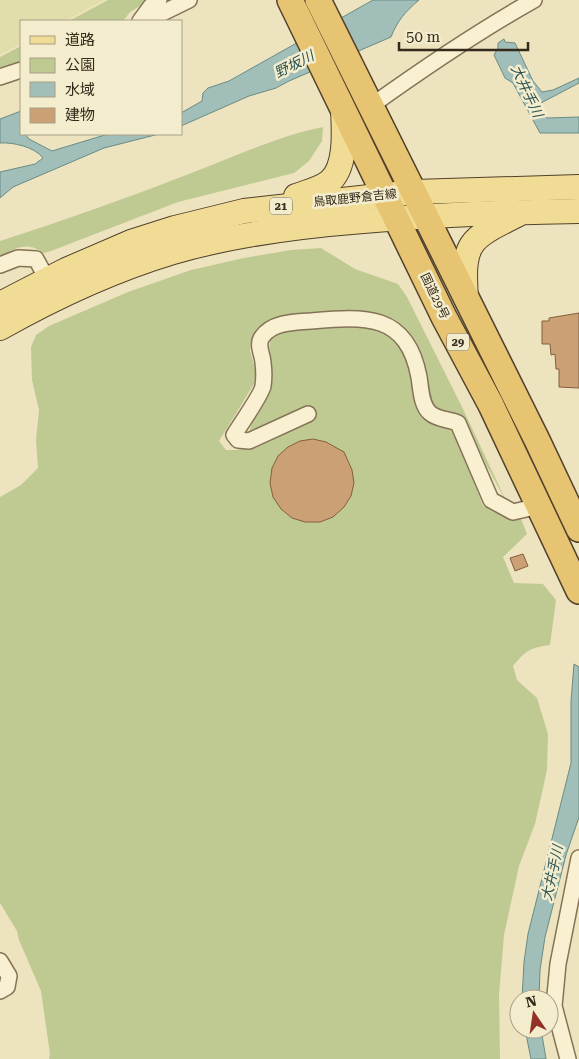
<svg xmlns="http://www.w3.org/2000/svg" width="579" height="1059" font-family="'Roboto Serif','Noto Sans JP',serif">
  <rect width="100%" height="100%" fill="#ede3be"/>
  <!-- farmland -->
  <polygon fill="#e2deac" points="0,0 104,0 65,21 21,21 21,44 0,55"/>
  <!-- green -->
  <g fill="#bfca93">
    <polygon points="108,0 150,0 130,12 123,21 69,21"/>
    <polygon points="21,46 21,65 0,73 0,57"/>
    <path d="M323,127l-1,14 -13,20 -15,12 -116,29 -127,49 -7,2c-18,-12 -28,-6 -44,5v-17c65,-21 130,-44 194,-69 42,-16 84,-36 129,-45z"/>
    <path d="M321,248l34,21 43,15 9,13 56,112 44,94 -49,-90c-8,0 -23,1 -28,-8 -4,-8 -2,-25 -4,-35 -4,-17 -21,-45 -38,-52 -11,-4 -23,-6 -34,-7l-75,6 -10,4 -9,6 -9,13 -1,11 6,21 -2,12 -35,57 7,9h11l19,-5 -8,-9c4,-19 15,-29 22,-46 7,-20 -6,-35 2,-55l12,-5 69,-5 12,1 17,5 23,20 25,70 22,9 4,6 27,70 38,13 6,15 -24,23 11,26 29,1 13,16 -6,45c-20,3 -24,5 -37,21l4,14 20,18 11,36 -1,36 -12,54 -16,42 -15,69 -5,60 1,64h-451l1,-5 -9,-63 -22,-51 -2,-9 -17,-28v-406l21,-12 17,-17 -2,-28 3,-30 -7,-30 -1,-33 5,-12 13,-9 79,-34 63,-22 53,-12 47,-8z"/>
    <polygon points="519,434 539,467 570,536 572,545 566,542 531,467"/>
  </g>
  <!-- water -->
  <g fill="#a1beb8" stroke="#698c86">
    <path d="M373,0h46c-13,11 -22,21 -28,37l-102,44 -13,7 -27,8 -68,30v-13l21,-12 1,-8 5,-5 21,-7z"/>
    <polygon points="504,39 505,42 515,43 533,81 542,92 553,90 579,78 579,83 539,104 547,118 579,117 579,133 540,133 513,83 505,78 494,55 498,48 498,43"/>
    <path d="M21,111v23h4l4,5 23,12 56,-17h51l-55,14 -91,39 -13,11v-26l35,-8 8,-6c-8,-11 -30,-16 -43,-15v-24z"/>
    <polygon points="574,664 579,667 579,817 566,855 545,937 540,970 539,999 522,999 524,962 528,934 571,763 571,701"/>
    <polygon points="525,1029 541,1029 546,1059 531,1059"/>
  </g>
  <!-- building -->
  <g fill="#cba074" stroke="#835f3d">
    <polygon points="579,313 579,388 559,387 559,369 556,369 555,354 551,355 550,344 542,344 542,321 549,321 549,318"/>
    <polygon points="313,439 326,442 344,452 352,470 354,483 351,496 344,507 333,517 320,522 305,522 292,518 281,509 273,497 270,483 272,468 278,456 288,447 300,441"/>
    <polygon points="523,554 528,566 515,571 510,558"/>
  </g>
  <g fill="none" stroke-linecap="round" stroke-linejoin="round">
    <!-- minor casing -->
    <g stroke="#857357" stroke-width="18">
      <g id="minor">
        <polyline points="140,21 151,6 159,0"/>
        <polyline points="146,21 189,0"/>
        <polyline points="0,77 21,70"/>
        <path d="M371,106c53,-38 106,-74 163,-106"/>
        <polyline points="0,265 18,258 36,259 47,279"/>
        <path d="M308,414l-59,27 -11,-1 -4,-5c6,-10 28,-41 29,-49 1,-7 1,-16 0,-23 0,-8 -7,-18 -1,-26 10,-15 33,-15 49,-16 54,-5 96,-8 108,56 2,12 2,28 11,36 8,7 19,6 28,10l33,77 22,12 26,-6"/>
        <polyline points="0,961 9,976 7,987 0,991"/>
        <polyline points="568,1059 554,1006 558,964 579,858"/>
      </g>
    </g>
    <!-- primary casing -->
    <g stroke="#52412c" stroke-width="26">
      <g id="primary">
        <path d="M296,196c11,-4 24,-7 33,-14 18,-14 15,-52 14,-72"/>
        <path d="M466,298c-4,-56 3,-59 51,-83"/>
        <polyline points="0,304 66,270 131,242 175,228 244,211 414,192 579,187"/>
        <path d="M0,328c55,-31 113,-58 173,-76 62,-18 126,-26 190,-31 72,-6 144,-9 216,-10"/>
      </g>
    </g>
    <!-- trunk casing -->
    <g stroke="#52412c" stroke-width="28">
      <g id="trunk">
        <polyline points="290,0 444,317 491,405 579,591"/>
        <polyline points="318,0 537,440 579,529"/>
      </g>
    </g>
    <!-- minor -->
    <use href="#minor" stroke="#f8f0d1" stroke-width="15"/>
    <!-- primary -->
    <use href="#primary" stroke="#f1dc95" stroke-width="24"/>
    <!-- trunk -->
    <use href="#trunk" stroke="#e7c472" stroke-width="25"/>
  </g>
  <g text-anchor="middle" stroke-width="5" stroke-linejoin="round" paint-order="stroke">
    <!-- shield labels -->
    <g fill="#f4edcd" stroke="#6e6451" stroke-width="1">
      <rect x="270" y="197.5" width="22" height="17" rx="4"/>
      <rect x="447" y="333.5" width="22" height="17" rx="4"/>
    </g>
    <g font-size="11" font-weight="bold" fill="#342a1c">
      <text x="281" y="210">21</text>
      <text x="458" y="346">29</text>
    </g>
    <!-- street labels -->
    <g font-size="12" fill="#342a1c" stroke="#f4edcd">
      <text transform="translate(355 198) rotate(-6)" y="4">鳥取鹿野倉吉線</text>
      <text transform="translate(435 296) rotate(64)" y="4">国道29号</text>
    </g>
    <!-- water labels -->
    <g font-size="14" font-style="italic" fill="#2b5354" stroke="#f4edcd">
      <text transform="translate(294 64) rotate(-27)" y="5">野坂川</text>
      <text transform="translate(527 91) rotate(65)" y="5">大井手川</text>
      <text transform="translate(552 873) rotate(-78)" y="5">大井手川</text>
    </g>
  </g>
  <!-- legend -->
  <rect x="20" y="20" width="162" height="115" fill="#f4edcd" stroke="#a79f86"/>
  <rect x="30" y="36" width="25" height="8" fill="#f1dc95" stroke="#a79f86"/>
  <text x="65" y="45" font-size="15" fill="#342a1c">道路</text>
  <rect x="30" y="58" width="25" height="15" fill="#bfca93" stroke="#a79f86"/>
  <text x="65" y="70" font-size="15" fill="#342a1c">公園</text>
  <rect x="30" y="82" width="25" height="15" fill="#a1beb8" stroke="#a79f86"/>
  <text x="65" y="95" font-size="15" fill="#342a1c">水域</text>
  <rect x="30" y="108" width="25" height="15" fill="#cba074" stroke="#a79f86"/>
  <text x="65" y="120" font-size="15" fill="#342a1c">建物</text>
  <!-- north arrow -->
  <g transform="translate(534 1014) rotate(347)"><circle r="24" fill="#f4edcd" stroke="#a79f86"/>
  <path d="M0-4L9 19L0 12L-9 19Z" fill="#933128"/>
  <text y="-8" font-size="14" font-weight="bold" text-anchor="middle" fill="#342a1c">N</text>
  </g>
  <!-- scale -->
  <path d="M399 42v8h129v-8" fill="none" stroke="#342a1c" stroke-width="2.5"/>
  <text x="406" y="42" font-size="15" fill="#342a1c" stroke="#f4edcd" stroke-width="4" paint-order="stroke">50 m</text>
</svg>
